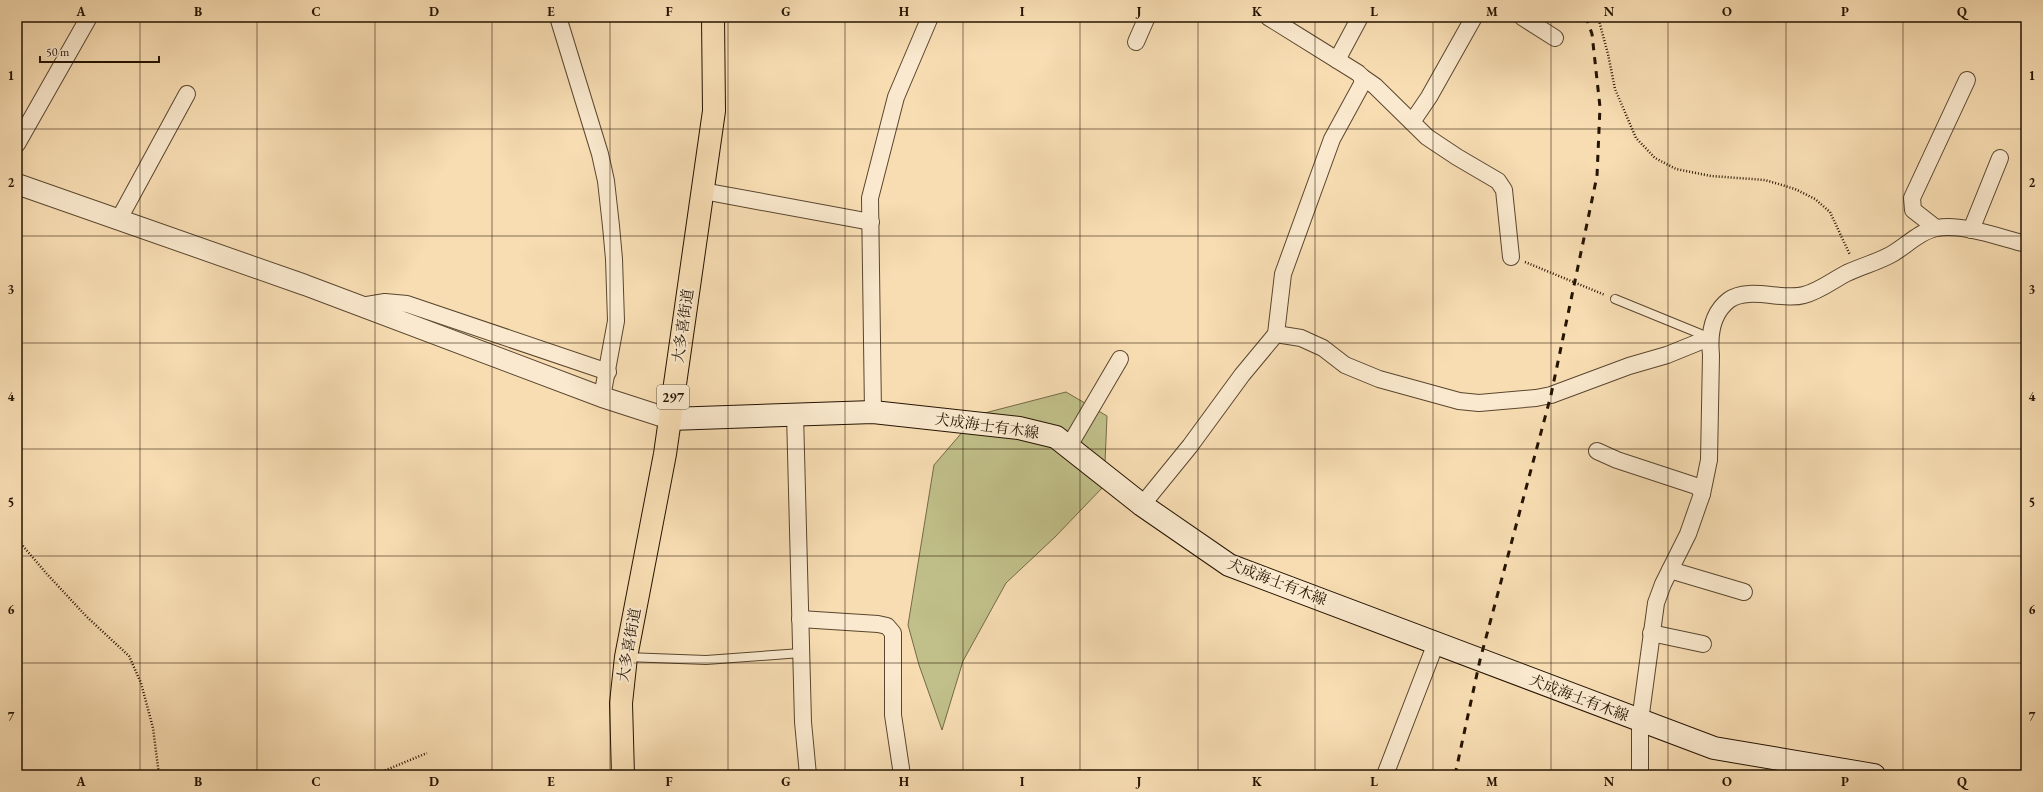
<svg xmlns="http://www.w3.org/2000/svg" width="2043" height="792" font-family="'EB Garamond','Noto Serif JP',serif">
  <rect width="100%" height="100%" fill="#f8ddb3"/>
  <filter id="stains"><feTurbulence type="fractalNoise" baseFrequency=".005" numOctaves="4"/><feColorMatrix values="0 0 0 0 .2 0 0 0 0 .09 0 0 0 0 .02 0 0 0 .5 -.17"/></filter>
  <radialGradient id="worn" r=".72"><stop offset=".6" stop-color="#630" stop-opacity="0"/><stop offset="1" stop-color="#630" stop-opacity=".3"/></radialGradient>
  <!-- green -->
  <polygon fill="#c1c08a" stroke="#736a46" points="1066,392 1107,416 1104,486 1055,537 1006,583 963,661 942,730 919,665 908,625 934,465 977,415"/>
  <g fill="none" stroke-linecap="round" stroke-linejoin="round">
    <!-- service casing -->
    <g stroke="#5a462e" stroke-width="10">
      <g id="service">
        <polyline points="1615,299 1708,337"/>
        <polyline points="626,657 706,660 801,653"/>
      </g>
    </g>
    <!-- minor casing -->
    <g stroke="#5a462e" stroke-width="18">
      <g id="minor">
        <polyline points="558,17 600,154 606,181 611,226 614,259 616,321 602,397"/>
        <polyline points="1522,17 1555,38"/>
        <polyline points="1136,42 1147,17"/>
        <polyline points="1337,60 1360,17"/>
        <polyline points="1362,77 1375,86 1427,137 1457,157 1498,181 1504,190 1511,257"/>
        <polyline points="1412,122 1429,97 1474,17"/>
        <polyline points="17,144 89,17"/>
        <polyline points="703,191 871,222"/>
        <polyline points="119,219 187,94"/>
        <polyline points="1936,228 1913,210 1912,198 1967,80"/>
        <polyline points="1971,230 2000,158"/>
        <polyline points="361,306 385,302 407,304 608,372"/>
        <polyline points="1276,334 1301,338 1323,348 1345,365 1379,379 1459,401 1479,403 1536,398 1551,395 1629,366 1667,355 1709,338"/>
        <polyline points="873,412 870,198 896,97 930,17"/>
        <polyline points="795,414 803,722 808,775"/>
        <polyline points="1069,446 1120,359"/>
        <polyline points="1597,451 1617,460 1696,486 1701,490 1702,494 1688,534 1663,584 1656,603 1640,721 1640,775"/>
        <path d="M1702,494l7,-34 2,-105c-2,-20 1,-42 18,-55 19,-14 54,1 75,-5 16,-4 29,-15 43,-22 15,-7 31,-11 45,-19 14,-8 28,-23 45,-26 25,-5 64,10 89,16"/>
        <polyline points="1142,505 1190,446 1242,375 1276,334 1283,274 1332,139 1362,84 1362,77 1358,73 1268,17"/>
        <polyline points="1670,570 1744,592"/>
        <polyline points="800,619 878,624 887,626 893,633 893,715 902,775"/>
        <polyline points="1651,633 1703,644"/>
        <polyline points="1385,775 1436,643"/>
      </g>
    </g>
    <!-- tertiary casing -->
    <g stroke="#5a462e" stroke-width="22">
      <polyline id="tertiary" points="17,184 305,285 602,397 670,419"/>
    </g>
    <!-- secondary casing -->
    <g stroke="#251401" stroke-width="24">
      <polyline id="secondary" points="670,419 873,412 1019,428 1056,437 1142,505 1229,565 1714,748 1874,775"/>
    </g>
    <!-- trunk casing -->
    <g stroke="#251401" stroke-width="24">
      <polyline id="trunk" points="623,775 621,703 626,657 665,454 714,111 713,17"/>
    </g>
    <!-- path -->
    <g stroke="#251401" stroke-width="2.5" stroke-dasharray="1 2" stroke-linecap="butt">
      <polyline points="1598,17 1608,54 1615,89 1636,138 1655,158 1676,169 1711,176 1765,180 1795,189 1815,199 1830,212 1850,255"/>
      <polyline points="1525,262 1605,295"/>
      <polyline points="17,539 46,573 87,617 129,656 141,683 153,728 159,775"/>
      <polyline points="374,775 427,753"/>
    </g>
    <!-- service -->
    <use href="#service" stroke="#fae9ce" stroke-width="8"/>
    <!-- minor -->
    <use href="#minor" stroke="#fae9ce" stroke-width="16"/>
    <!-- tertiary -->
    <use href="#tertiary" stroke="#fae9ce" stroke-width="20"/>
    <!-- secondary -->
    <use href="#secondary" stroke="#fae9ce" stroke-width="22"/>
    <!-- trunk -->
    <use href="#trunk" stroke="#f8ddb3" stroke-width="22"/>
    <!-- rail -->
    <polyline stroke="#251401" stroke-width="3" stroke-dasharray="7 7" stroke-linecap="butt" points="1455,775 1480,660 1551,395 1597,176 1600,107 1592,34 1586,17"/>
  </g>
  <!-- grid -->
  <path fill="none" stroke="#251401" stroke-width="1" stroke-opacity="0.55" d="M140,17v758M257,17v758M375,17v758M492,17v758M610,17v758M728,17v758M845,17v758M963,17v758M1080,17v758M1198,17v758M1315,17v758M1433,17v758M1551,17v758M1668,17v758M1786,17v758M1903,17v758M17,129h2009M17,236h2009M17,343h2009M17,449h2009M17,556h2009M17,663h2009"/>
  <g text-anchor="middle" stroke-width="4" stroke-linejoin="round" paint-order="stroke">
    <!-- shield labels -->
    <rect fill="#fae9ce" stroke="#65543e" stroke-width="1" x="657" y="385" width="32" height="24" rx="3"/>
    <g font-size="14" font-weight="bold" fill="#251401">
      <text x="673" y="402">297</text>
    </g>
    <!-- street labels -->
    <g font-size="15" fill="#251401" stroke="#fae9ce">
      <text transform="translate(683 326) rotate(-82)" y="5">大多喜街道</text>
      <text transform="translate(987 426) rotate(8)" y="5">犬成海士有木線</text>
      <text transform="translate(1277 582) rotate(21)" y="5">犬成海士有木線</text>
      <text transform="translate(629 645) rotate(-80)" y="5">大多喜街道</text>
      <text transform="translate(1579 698) rotate(21)" y="5">犬成海士有木線</text>
    </g>
  </g>
  <!-- margin -->
  <rect width="2043" height="792" fill="none" stroke="#f8ddb3" stroke-width="44"/>
  <!-- scale -->
  <path d="M40 56v6h119v-6" fill="none" stroke="#251401" stroke-width="2"/>
  <text x="46" y="56" font-size="12" fill="#251401" stroke="#fae9ce" stroke-width="3" paint-order="stroke">50 m</text>
  <rect x="22" y="22" width="1999" height="748" fill="none" stroke="#251401" stroke-width="1.5"/>
  <g font-size="13" text-anchor="middle" font-weight="bold" fill="#251401">
    <text x="81" y="16">A</text>
    <text x="198" y="16">B</text>
    <text x="316" y="16">C</text>
    <text x="434" y="16">D</text>
    <text x="551" y="16">E</text>
    <text x="669" y="16">F</text>
    <text x="786" y="16">G</text>
    <text x="904" y="16">H</text>
    <text x="1022" y="16">I</text>
    <text x="1139" y="16">J</text>
    <text x="1257" y="16">K</text>
    <text x="1374" y="16">L</text>
    <text x="1492" y="16">M</text>
    <text x="1609" y="16">N</text>
    <text x="1727" y="16">O</text>
    <text x="1845" y="16">P</text>
    <text x="1962" y="16">Q</text>
    <text x="11" y="80">1</text>
    <text x="2032" y="80">1</text>
    <text x="11" y="187">2</text>
    <text x="2032" y="187">2</text>
    <text x="11" y="294">3</text>
    <text x="2032" y="294">3</text>
    <text x="11" y="401">4</text>
    <text x="2032" y="401">4</text>
    <text x="11" y="507">5</text>
    <text x="2032" y="507">5</text>
    <text x="11" y="614">6</text>
    <text x="2032" y="614">6</text>
    <text x="11" y="721">7</text>
    <text x="2032" y="721">7</text>
    <text x="81" y="786">A</text>
    <text x="198" y="786">B</text>
    <text x="316" y="786">C</text>
    <text x="434" y="786">D</text>
    <text x="551" y="786">E</text>
    <text x="669" y="786">F</text>
    <text x="786" y="786">G</text>
    <text x="904" y="786">H</text>
    <text x="1022" y="786">I</text>
    <text x="1139" y="786">J</text>
    <text x="1257" y="786">K</text>
    <text x="1374" y="786">L</text>
    <text x="1492" y="786">M</text>
    <text x="1609" y="786">N</text>
    <text x="1727" y="786">O</text>
    <text x="1845" y="786">P</text>
    <text x="1962" y="786">Q</text>
  </g>
  <rect width="100%" height="100%" filter="url(#stains)"/>
  <rect width="100%" height="100%" fill="url(#worn)"/>
</svg>
